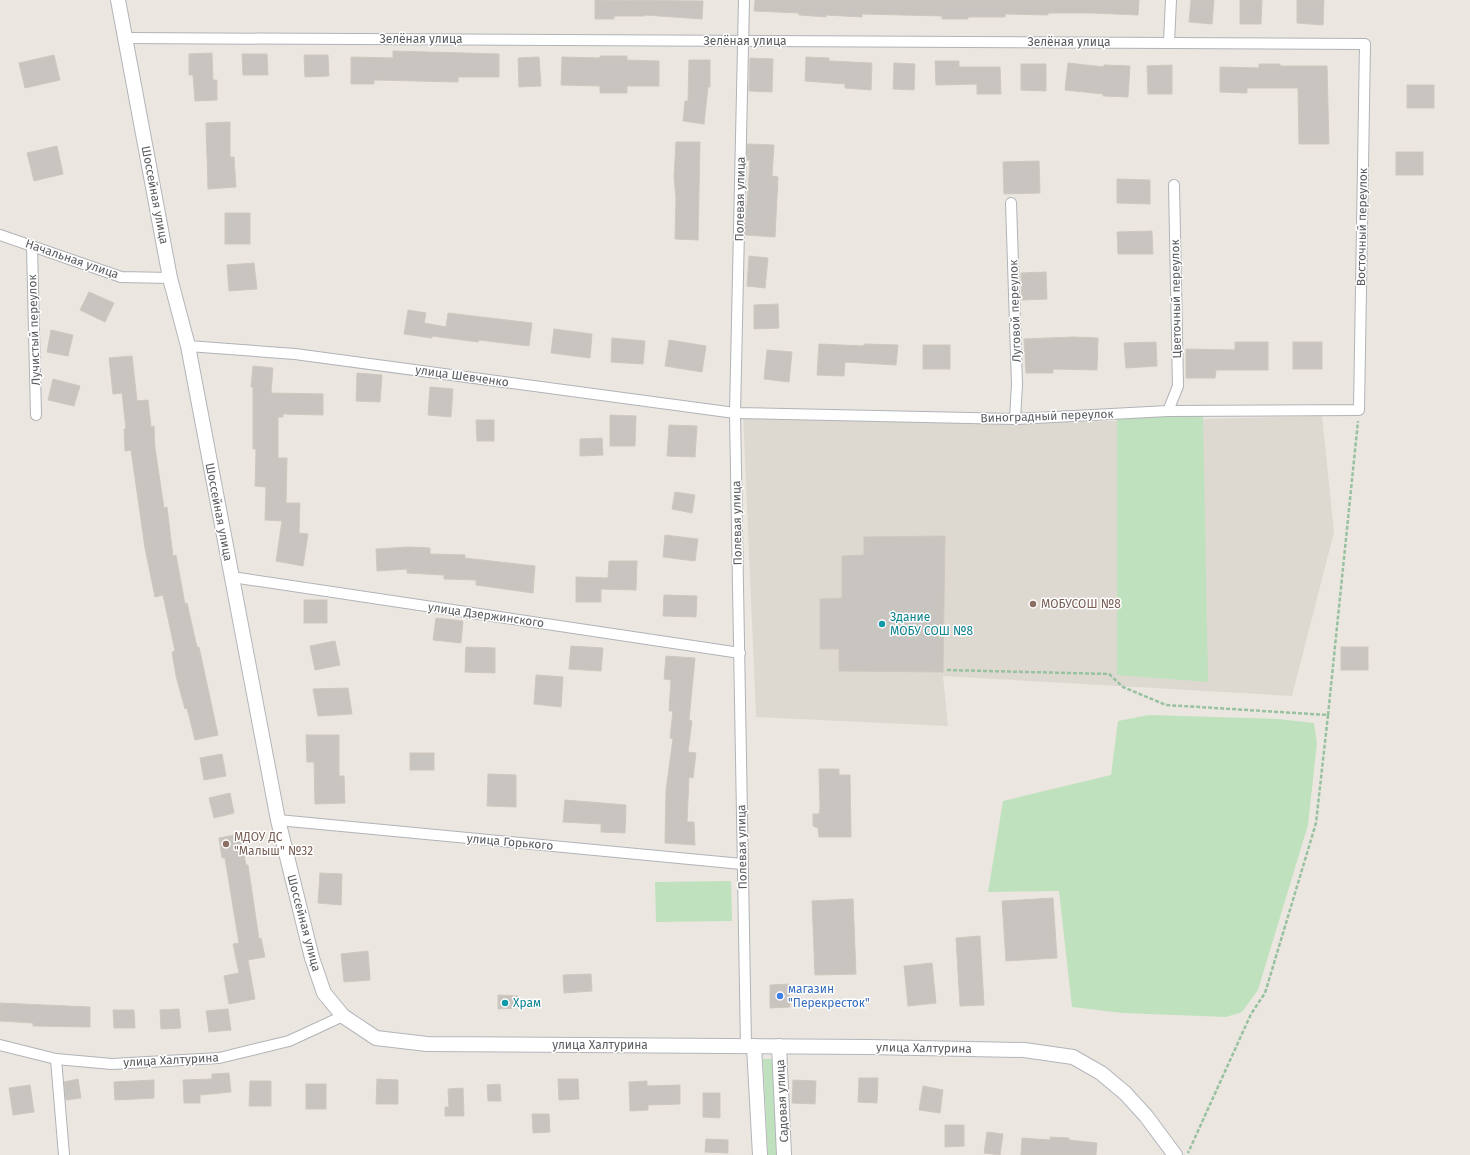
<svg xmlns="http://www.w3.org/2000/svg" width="1470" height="1155" font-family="'Fira Sans',sans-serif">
  <rect width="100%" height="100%" fill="#ebe7e0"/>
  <!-- education -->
  <polygon fill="#ddd9d1" points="743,414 1026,423 1322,416 1334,532 1292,696 943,676 948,726 756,717"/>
  <!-- green -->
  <g fill="#c0e1bd">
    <polygon points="1203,414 1208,682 1117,675 1117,416"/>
    <polygon points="1149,715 1278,719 1314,723 1317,743 1308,825 1258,990 1242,1012 1226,1017 1123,1013 1072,1007 1059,891 988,892 1003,801 1111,775 1118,721"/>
    <polygon points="731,881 732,921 656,922 655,882"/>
    <polygon points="763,1059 772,1059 777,1155 768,1155"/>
  </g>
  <!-- building -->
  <g fill="#c8c4bf" stroke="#cfc8bf">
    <polygon points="595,0 703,1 702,19 645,15 645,16 614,16 614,19 595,19"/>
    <polygon points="755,0 1139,0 1138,15 1092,13 1048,13 1048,15 1005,14 1005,17 968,17 968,19 942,19 942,16 862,14 862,17 826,15 826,17 799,15 799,13 754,11"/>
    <polygon points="1191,0 1214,0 1212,24 1189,22"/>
    <polygon points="1240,0 1262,0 1261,24 1240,24"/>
    <polygon points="1297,0 1324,0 1323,25 1297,23"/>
    <polygon points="393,51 499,54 499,77 458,77 458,82 374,80 374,84 351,84 351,57 393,58"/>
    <polygon points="212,53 213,80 217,80 217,100 195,101 193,75 189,75 189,54"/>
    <polygon points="242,54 267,54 268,75 243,75"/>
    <polygon points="54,55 60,80 25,88 19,63"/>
    <polygon points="304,55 328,55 329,76 305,77"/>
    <polygon points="600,56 627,56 627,60 659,61 659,86 627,86 627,93 600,93 600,86 561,85 562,57 600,58"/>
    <polygon points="539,57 541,86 519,87 518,58"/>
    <polygon points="806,57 829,58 829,61 872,63 871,90 845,88 845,84 805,81"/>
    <polygon points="750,58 773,59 772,92 749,91"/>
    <polygon points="689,60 710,60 710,87 708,87 704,124 683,121 685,101 688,101"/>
    <polygon points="935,61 959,61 959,67 1000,67 1001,94 977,94 977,84 936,85"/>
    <polygon points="894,63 915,64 914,90 893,89"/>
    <polygon points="1068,63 1104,67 1104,65 1130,66 1128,97 1103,96 1103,94 1065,90"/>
    <polygon points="1021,64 1046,64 1046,91 1021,90"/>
    <polygon points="1259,64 1280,64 1280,66 1327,66 1329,144 1299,144 1298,88 1247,88 1247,93 1220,92 1220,67 1259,68"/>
    <polygon points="1172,65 1172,94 1148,94 1147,66"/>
    <rect x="1407" y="85" width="27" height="23"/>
    <polygon points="230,122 230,157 234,157 236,187 208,189 206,123"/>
    <polygon points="676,142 700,142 698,240 675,239 676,199 674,177"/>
    <polygon points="747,144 774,145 772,176 778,177 775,237 745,235 750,160 747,160"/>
    <polygon points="57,146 63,174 34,181 27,153"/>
    <rect x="1396" y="152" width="27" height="23"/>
    <polygon points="1039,161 1040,193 1004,194 1003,162"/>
    <polygon points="1117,179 1150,180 1150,204 1117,203"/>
    <rect x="225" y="213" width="25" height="31"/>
    <polygon points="1152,231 1153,254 1118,254 1117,232"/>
    <polygon points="749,256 768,258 765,288 747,286"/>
    <polygon points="254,263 257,289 229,291 227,265"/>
    <polygon points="1046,272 1047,299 1022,300 1021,273"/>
    <polygon points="89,292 114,303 105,322 80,310"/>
    <polygon points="778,304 779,328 754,329 754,305"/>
    <polygon points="408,310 426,313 424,323 446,327 448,313 532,323 529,346 479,340 478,342 432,336 432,338 404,334"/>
    <polygon points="554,329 592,334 590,358 551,353"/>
    <polygon points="51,330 73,335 68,356 47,352"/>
    <polygon points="1073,337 1098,338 1097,370 1053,369 1053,373 1026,373 1024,339"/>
    <polygon points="612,338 645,341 643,364 611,362"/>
    <polygon points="669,340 706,346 702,372 665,366"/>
    <polygon points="1156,342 1157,366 1126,368 1124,343"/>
    <polygon points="1235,342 1268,342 1268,370 1216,370 1215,378 1186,378 1186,349 1235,350"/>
    <rect x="1293" y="342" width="29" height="27"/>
    <polygon points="819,344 864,346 864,344 898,345 896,365 845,362 844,376 817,375"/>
    <rect x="923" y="345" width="27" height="24"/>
    <polygon points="767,350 792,352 789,382 764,379"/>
    <polygon points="132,356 137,401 148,400 151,427 154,426 155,448 164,508 167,507 173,556 176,555 185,604 187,603 197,647 199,647 218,735 195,740 187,708 185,709 176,676 172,652 175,651 163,595 155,597 145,548 131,450 125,451 124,429 126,429 122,393 113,394 109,358"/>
    <polygon points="253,366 273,368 271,393 323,394 323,415 283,414 283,417 278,417 278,458 287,458 286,503 300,503 299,533 308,534 303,566 276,561 282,521 265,520 266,487 255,486 256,449 253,449 253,387 251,387"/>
    <polygon points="357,373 382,375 380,402 356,401"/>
    <polygon points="53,379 80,386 74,406 48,400"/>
    <polygon points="430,387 453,389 451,417 428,415"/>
    <polygon points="610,415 636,416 635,446 610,446"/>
    <polygon points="476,420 494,420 494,441 477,441"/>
    <polygon points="669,425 697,426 695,457 667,456"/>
    <polygon points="602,438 603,455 580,456 580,439"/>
    <polygon points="675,492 695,495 692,513 672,509"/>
    <polygon points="665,535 698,539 695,561 663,557"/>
    <polygon points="945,536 943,672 839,671 839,649 820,649 820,599 842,598 842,556 864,555 864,537"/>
    <polygon points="409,547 430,548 430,554 465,555 465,558 535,566 533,593 476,585 476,580 444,579 444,575 407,573 407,569 377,571 376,549"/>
    <polygon points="609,561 637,561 636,590 601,589 601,602 576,602 576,577 608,578"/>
    <polygon points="664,595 697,596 696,617 663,616"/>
    <rect x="304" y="600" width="23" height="23"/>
    <polygon points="436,618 463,621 461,643 433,640"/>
    <polygon points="335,641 340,665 315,670 310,646"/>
    <polygon points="571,646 603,648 601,671 569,669"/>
    <polygon points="466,647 495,648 495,673 465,672"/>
    <rect x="1341" y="647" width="27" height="23"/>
    <polygon points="666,656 695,658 689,720 692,721 688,752 696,753 693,778 689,777 687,822 694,822 695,845 665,843 666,790 673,739 670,738 673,711 669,711 671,680 664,679"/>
    <polygon points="536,675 563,677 561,707 534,704"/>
    <polygon points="348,688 352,714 318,716 313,689"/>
    <polygon points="306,735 339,735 339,776 344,776 345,803 315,804 314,762 307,762"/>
    <rect x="410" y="753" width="24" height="17"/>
    <polygon points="222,754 226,776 204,780 200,758"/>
    <polygon points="819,769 839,769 839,775 850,775 851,837 819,837 818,828 813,826 813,814 819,814 820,808"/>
    <polygon points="488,774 516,775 516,807 487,806"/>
    <polygon points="230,793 234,813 214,818 209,798"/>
    <polygon points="565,800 626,805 625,833 601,832 601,824 563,822"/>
    <polygon points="240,834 246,865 248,865 259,939 261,938 265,957 248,960 255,999 229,1004 224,976 239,973 233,944 239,943 225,858 222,858 219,838"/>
    <polygon points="320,873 342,874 341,905 318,903"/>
    <polygon points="1053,898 1057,958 1006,961 1002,901"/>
    <polygon points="853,899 856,974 815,975 812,901"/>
    <polygon points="980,936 984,1005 960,1006 956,938"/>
    <polygon points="368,951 370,980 344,982 341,954"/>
    <polygon points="932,963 936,1003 908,1006 904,966"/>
    <polygon points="591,974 592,991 564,993 563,975"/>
    <polygon points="789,984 790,1007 770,1008 770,985"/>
    <polygon points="498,995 518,996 521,999 522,1005 517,1008 498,1009"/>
    <polygon points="0,1003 90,1007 90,1027 33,1026 33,1023 0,1021"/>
    <polygon points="179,1009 181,1028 161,1029 160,1010"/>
    <polygon points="228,1009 231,1030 209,1032 206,1011"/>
    <polygon points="113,1010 134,1010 135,1028 114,1028"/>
    <polygon points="229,1073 231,1092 200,1095 200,1103 184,1103 183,1080 212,1079 212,1074"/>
    <polygon points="859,1078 878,1078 877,1103 858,1102"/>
    <polygon points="78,1079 81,1098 66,1100 64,1082"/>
    <polygon points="377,1079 398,1080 398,1104 376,1104"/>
    <polygon points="558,1079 578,1079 579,1099 559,1100"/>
    <polygon points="154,1080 154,1098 115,1100 114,1082"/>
    <polygon points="793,1080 816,1081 815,1104 792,1103"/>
    <polygon points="250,1081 271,1081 271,1106 249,1106"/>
    <polygon points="647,1081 647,1086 680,1085 680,1104 648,1105 648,1110 630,1111 629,1082"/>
    <rect x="306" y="1084" width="20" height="25"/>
    <polygon points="500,1084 501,1101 488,1101 487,1085"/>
    <polygon points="30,1085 34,1112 13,1115 9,1088"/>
    <polygon points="923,1086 943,1090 940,1113 919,1110"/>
    <polygon points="463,1088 464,1116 445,1116 445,1107 449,1107 448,1089"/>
    <polygon points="703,1093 720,1093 720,1118 703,1117"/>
    <polygon points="532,1114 549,1114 550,1132 533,1133"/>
    <polygon points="945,1125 964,1125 964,1146 945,1147"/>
    <polygon points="987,1132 1003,1134 1000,1155 984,1153"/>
    <polygon points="1050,1137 1069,1138 1069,1140 1097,1143 1096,1155 1021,1155 1022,1138 1050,1140"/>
    <polygon points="706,1139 728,1140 728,1153 705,1152"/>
  </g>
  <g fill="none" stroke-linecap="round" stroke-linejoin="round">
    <!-- street casing -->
    <g stroke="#b0b3b7" stroke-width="12">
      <g id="street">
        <polyline points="744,0 735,413 746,1046"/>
        <polyline points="125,38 1365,44 1359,410 1168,411 1015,419 735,413 295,354 188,346"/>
        <polyline points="1169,42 1171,0"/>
        <polyline points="1011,203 1017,384 1015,419"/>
        <polyline points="0,235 121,277 170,278"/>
        <polyline points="32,246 36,415"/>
        <polyline points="1168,411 1178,386 1174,185"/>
        <polyline points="232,577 740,653"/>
        <polyline points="278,820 742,864"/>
        <polyline points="0,1045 56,1059 112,1064 219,1058 289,1041 343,1016"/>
        <polyline points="56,1059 64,1155"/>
      </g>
    </g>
    <!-- secondary casing -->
    <g stroke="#b2b5ba" stroke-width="16">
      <g id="secondary">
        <polyline points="118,0 170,278 188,346 278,820 312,958 324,993 343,1016 376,1038 427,1044 869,1047 1024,1050 1073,1057 1101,1073 1125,1093 1146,1116 1175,1155"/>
        <polyline points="754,1046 760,1155"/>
        <polyline points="779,1046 784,1155"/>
      </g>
    </g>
    <!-- path -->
    <g stroke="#98c1a0" stroke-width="2.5" stroke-dasharray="4 2" stroke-linecap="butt">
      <polyline points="947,670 1109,674 1123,687 1166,705 1328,715 1316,823 1265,993 1251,1014 1188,1153"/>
      <polyline points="1328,715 1358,421"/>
    </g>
    <!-- street -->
    <use href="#street" stroke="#fff" stroke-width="10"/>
    <!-- secondary -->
    <use href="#secondary" stroke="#fff" stroke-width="14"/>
  </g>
  <!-- markers -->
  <g fill="#8d6e63" stroke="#fff" stroke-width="1.5">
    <circle cx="1033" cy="604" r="4"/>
    <circle cx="226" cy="844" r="4"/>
  </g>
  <g fill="#0f9aa8" stroke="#fff" stroke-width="1.5">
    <circle cx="882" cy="624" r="4"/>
    <circle cx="505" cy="1003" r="4"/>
  </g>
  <circle fill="#3f7fe0" stroke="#fff" stroke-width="1.5" cx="780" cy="996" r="4"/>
  <g text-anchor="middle" stroke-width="3" stroke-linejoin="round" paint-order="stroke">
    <!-- street labels -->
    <g font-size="12" fill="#595c60" stroke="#fff">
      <text x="421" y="43">Зелёная улица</text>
      <text x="745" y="45">Зелёная улица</text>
      <text x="1069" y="46">Зелёная улица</text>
      <text transform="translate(155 195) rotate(79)" y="4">Шоссейная улица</text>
      <text transform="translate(740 199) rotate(-89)" y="4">Полевая улица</text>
      <text transform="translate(1362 227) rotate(-89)" y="4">Восточный переулок</text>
      <text transform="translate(72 259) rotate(19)" y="4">Начальная улица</text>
      <text transform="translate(1176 299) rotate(-91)" y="4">Цветочный переулок</text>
      <text transform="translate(1015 311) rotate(-92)" y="4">Луговой переулок</text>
      <text transform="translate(34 330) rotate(-92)" y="4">Лучистый переулок</text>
      <text transform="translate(462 376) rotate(8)" y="4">улица Шевченко</text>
      <text transform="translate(1047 416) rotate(-2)" y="4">Виноградный переулок</text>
      <text transform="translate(219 512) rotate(79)" y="4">Шоссейная улица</text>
      <text transform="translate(737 523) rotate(-91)" y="4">Полевая улица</text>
      <text transform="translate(486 615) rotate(8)" y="4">улица Дзержинского</text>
      <text transform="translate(510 842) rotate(5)" y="4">улица Горького</text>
      <text transform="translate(742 847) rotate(-91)" y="4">Полевая улица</text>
      <text transform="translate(304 923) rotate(75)" y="4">Шоссейная улица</text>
      <text x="600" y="1049">улица Халтурина</text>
      <text transform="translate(924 1048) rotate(1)" y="4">улица Халтурина</text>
      <text transform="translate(171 1060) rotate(-3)" y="4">улица Халтурина</text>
      <text transform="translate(782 1101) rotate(-93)" y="4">Садовая улица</text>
    </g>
    <!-- education labels -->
    <g font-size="12" fill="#785e54" stroke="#fff" text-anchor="start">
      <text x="1041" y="608">МОБУСОШ №8</text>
      <text x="234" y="841">МДОУ ДС<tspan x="234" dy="14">"Малыш" №32</tspan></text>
    </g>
    <!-- culture labels -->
    <g font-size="12" fill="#0d838f" stroke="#fff" text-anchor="start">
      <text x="890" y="621">Здание<tspan x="890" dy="14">МОБУ СОШ №8</tspan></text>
      <text x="513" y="1007">Храм</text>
    </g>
    <!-- shop labels -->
    <g font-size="12" fill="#366cbe" stroke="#fff" text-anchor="start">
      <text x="788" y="993">магазин<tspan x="788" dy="14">"Перекресток"</tspan></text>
    </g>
  </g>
</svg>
